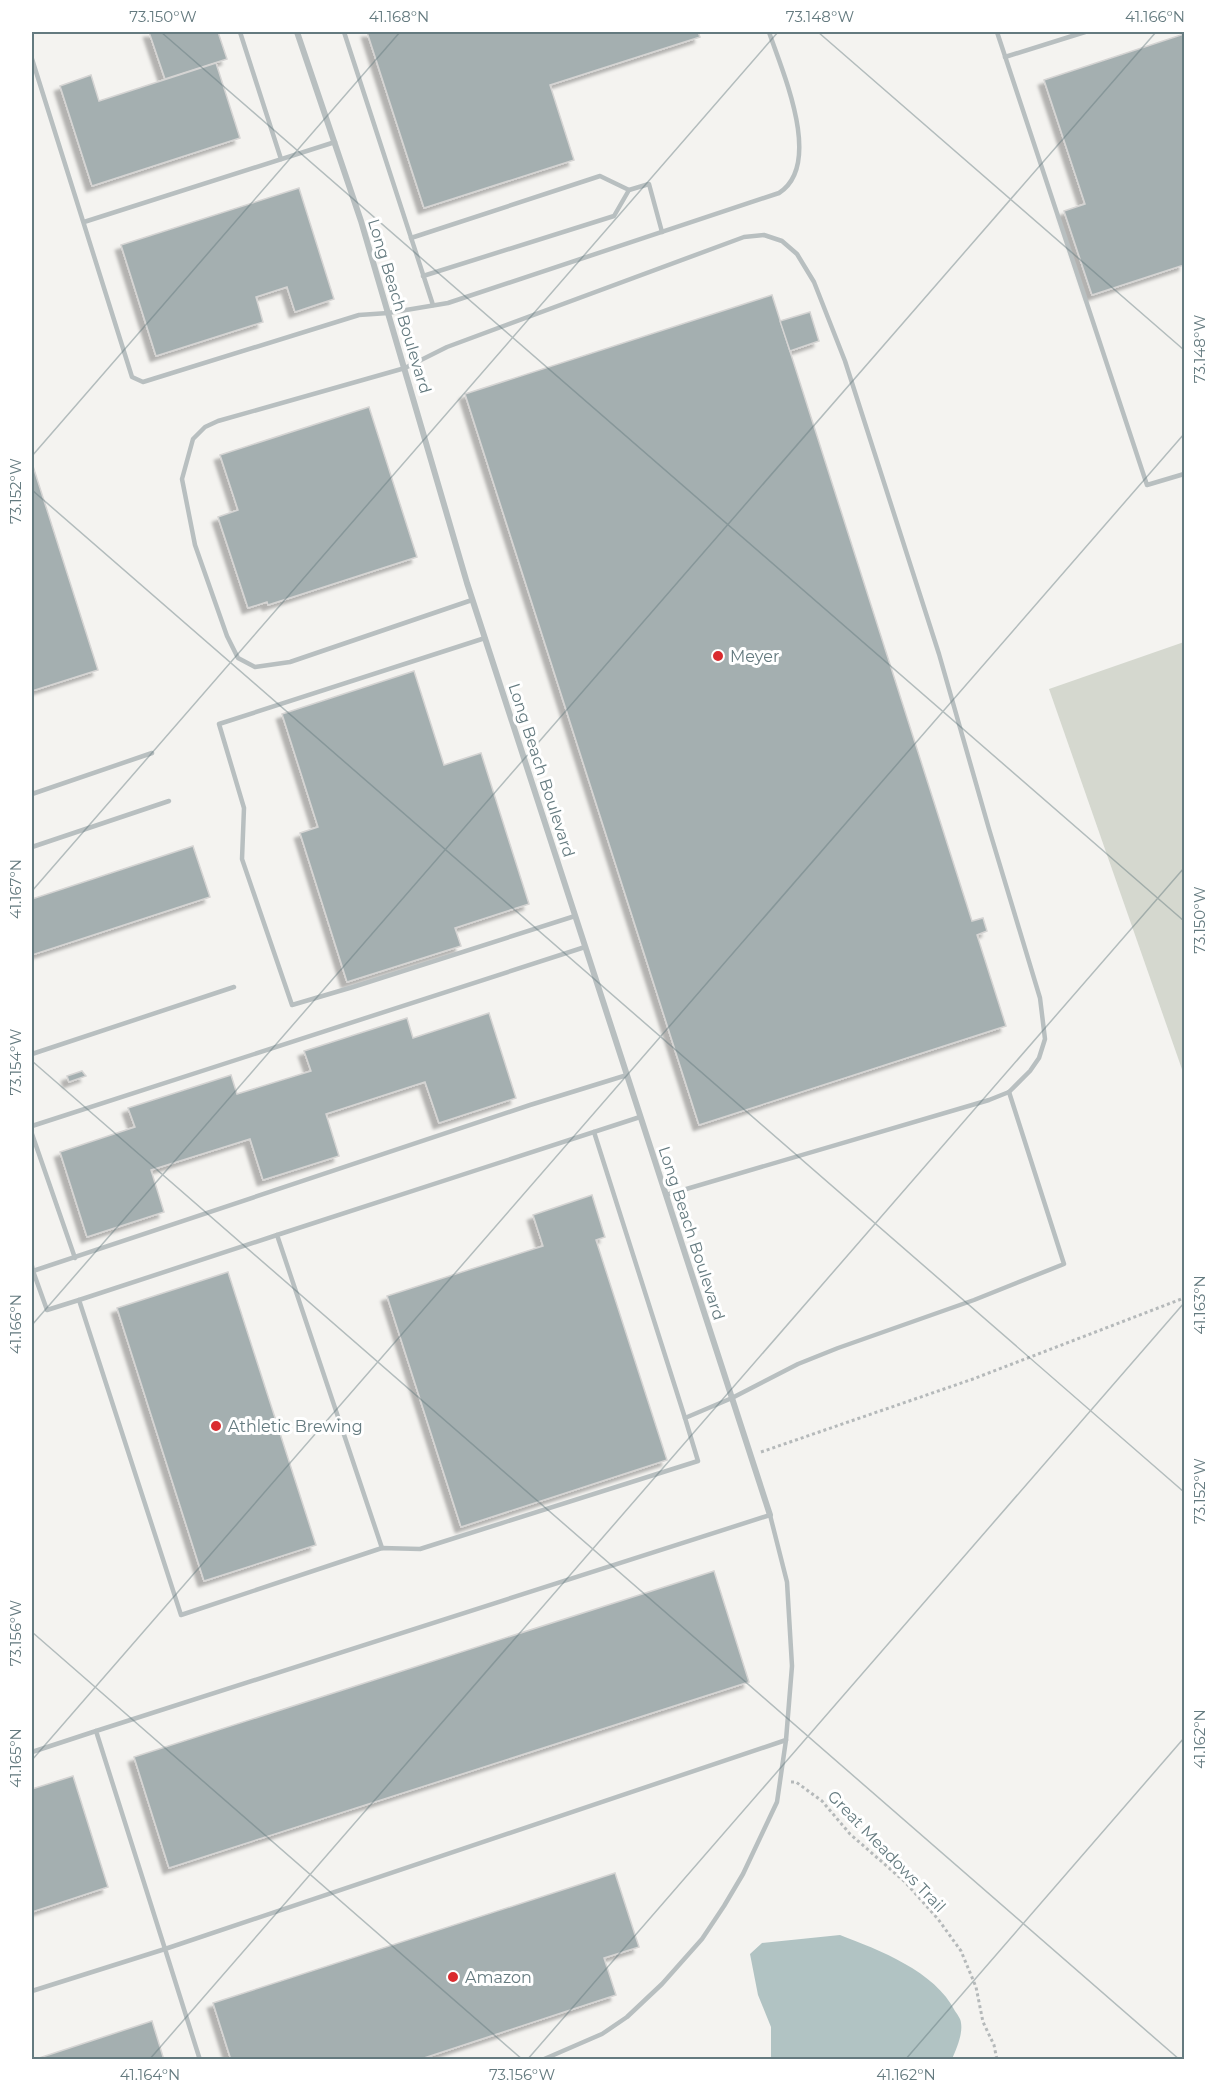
<svg xmlns="http://www.w3.org/2000/svg" width="1216" height="2091" font-family="Montserrat,sans-serif">
  <defs>
    <filter id="shadow"><feDropShadow dx="-5.5" dy="5.5" stdDeviation="1.5" flood-color="#0004"/></filter>
  </defs>
  <rect width="100%" height="100%" fill="#f4f3f0"/>
  <!-- green -->
  <polygon fill="#d5d8cf" points="1184,642 1184,1075 1049,689"/>
  <!-- water -->
  <path fill="#b1c3c3" d="M840,1935c39,15 95,36 115,76 2,3 6,8 6,12 2,11 -5,27 -9,36h-181v-32l-13,-32 -8,-41 12,-11z"/>
  <!-- building -->
  <g fill="#a4afb0" stroke="#d5d4d3" stroke-width="1.5" filter="url(#shadow)">
    <polygon points="149,32 218,32 227,59 165,79"/>
    <polygon points="367,32 698,32 700,37 550,85 574,160 424,208"/>
    <polygon points="1184,34 1184,265 1092,295 1064,211 1085,204 1044,80"/>
    <polygon points="216,63 240,138 92,186 60,86 91,75 99,101"/>
    <polygon points="299,188 334,299 295,312 287,287 256,297 263,322 156,356 121,245"/>
    <polygon points="772,295 972,921 983,918 987,931 977,935 1006,1026 699,1125 465,394"/>
    <polygon points="810,312 819,341 790,351 780,321"/>
    <polygon points="369,407 417,557 268,605 267,602 248,608 218,517 238,510 220,455"/>
    <polygon points="32,463 98,670 32,691"/>
    <polygon points="414,671 444,765 481,753 529,904 455,928 461,946 347,982 300,833 318,827 282,714"/>
    <polygon points="193,846 210,897 32,955 32,899"/>
    <polygon points="489,1013 516,1098 439,1123 425,1082 326,1114 339,1156 263,1180 250,1139 151,1170 164,1212 87,1237 60,1152 135,1127 128,1108 231,1075 237,1094 311,1071 304,1051 407,1018 413,1038"/>
    <polygon points="82,1071 86,1076 69,1082 67,1076"/>
    <polygon points="592,1195 605,1237 596,1240 667,1460 461,1527 387,1296 543,1246 533,1215"/>
    <polygon points="228,1272 316,1545 204,1581 117,1308"/>
    <polygon points="714,1571 749,1682 169,1868 134,1757"/>
    <polygon points="73,1776 108,1887 32,1912 32,1789"/>
    <polygon points="615,1873 639,1947 604,1958 616,1995 418,2060 231,2060 213,2003"/>
    <polygon points="152,2021 164,2060 33,2060"/>
  </g>
  <g fill="none" stroke-linecap="round" stroke-linejoin="round">
    <!-- path -->
    <g stroke="#b5b9ba" stroke-width="3" stroke-dasharray="3 3" stroke-linecap="butt">
      <polyline points="761,1452 973,1379 1184,1298"/>
      <polyline points="791,1782 796,1782 822,1801 850,1834 905,1882 938,1919 961,1951 976,1987 983,2022 994,2045 997,2060"/>
    </g>
    <!-- lane -->
    <g stroke="#b8bfc0" stroke-width="4.5">
      <polyline points="240,32 281,159"/>
      <polyline points="344,32 433,305"/>
      <polyline points="997,32 1147,485 1184,474"/>
      <polyline points="1005,57 1085,32"/>
      <path d="M32,59l100,318 11,5 216,-67 29,-2 60,-10 331,-110c45,-29 3,-122 -10,-161"/>
      <polyline points="84,222 335,142"/>
      <polyline points="411,238 600,176 629,190 649,184 662,232"/>
      <polyline points="423,276 614,216 629,190"/>
      <polyline points="472,600 290,662 255,667 238,658 227,636 195,545 182,479 193,439 205,427 218,421 405,368 447,347 744,237 764,235 782,241 797,254 814,282 845,361 939,654 989,829 1040,998 1045,1039 1039,1058 1030,1071 1009,1092 989,1100 666,1195"/>
      <polyline points="485,638 219,724 244,808 242,859 292,1005 353,987 575,916"/>
      <polyline points="32,794 152,753"/>
      <polyline points="32,847 169,801"/>
      <polyline points="32,1054 234,987"/>
      <polyline points="32,1126 585,947"/>
      <polyline points="594,1132 685,1418"/>
      <polyline points="32,1134 75,1258"/>
      <polyline points="277,1235 79,1300 181,1615 382,1548 420,1549 698,1461 685,1418 732,1398 798,1364 838,1348 974,1300 1064,1264 1009,1092"/>
      <polyline points="32,1266 33,1271 530,1105 627,1075"/>
      <polyline points="33,1271 47,1310 79,1300"/>
      <polyline points="382,1548 277,1235 640,1117"/>
      <polyline points="32,1752 96,1731"/>
      <polyline points="32,1991 165,1949 96,1731 770,1515 787,1582 792,1666 786,1740 777,1802 743,1874 724,1906 702,1939 662,1984 627,2017 602,2034 542,2060"/>
      <polyline points="200,2060 165,1949 786,1740"/>
    </g>
    <!-- street -->
    <polyline stroke="#b8bfc0" stroke-width="6" points="297,32 361,221 467,583 770,1515"/>
  </g>
  <!-- ticks -->
  <path fill="none" stroke="#647a7f" stroke-width="1.5" stroke-opacity="0.45" d="M161,32l1023,889M818,32l366,318M32,456l368,-424M32,490l1152,1002M32,891l746,-859M32,1061l1148,999M32,1325l1124,-1293M32,1632l491,428M32,1760l1152,-1326M149,2060l1035,-1192M527,2060l657,-757M905,2060l279,-322"/>
  <!-- markers -->
  <g fill="#da2a2e" stroke="#fff" stroke-width="2">
    <circle cx="718" cy="656" r="6"/>
    <circle cx="216" cy="1426" r="6"/>
    <circle cx="453" cy="1977" r="6"/>
  </g>
  <g text-anchor="middle" stroke-width="6" stroke-linejoin="round" paint-order="stroke">
    <!-- street labels -->
    <g font-size="16" fill="#647a7f" stroke="#fff">
      <text transform="translate(400 306) rotate(73)" y="6">Long Beach Boulevard</text>
      <text transform="translate(542 770) rotate(72)" y="6">Long Beach Boulevard</text>
      <text transform="translate(692 1233) rotate(72)" y="6">Long Beach Boulevard</text>
      <text transform="translate(887 1851) rotate(46)" y="6">Great Meadows Trail</text>
    </g>
    <!-- poi labels -->
    <g font-size="16" fill="#647a7f" stroke="#fff" text-anchor="start">
      <text x="730" y="662">Meyer</text>
      <text x="228" y="1432">Athletic Brewing</text>
      <text x="465" y="1983">Amazon</text>
    </g>
  </g>
  <!-- border -->
  <rect width="1216" height="2091" fill="none" stroke="#ffffff" stroke-width="66"/>
  <rect x="33" y="33" width="1150" height="2025" fill="none" stroke="#647a7f" stroke-width="2"/>
  <g font-size="15" text-anchor="middle" fill="#647a7f">
    <text x="163" y="22">73.150°W</text>
    <text x="399" y="22">41.168°N</text>
    <text x="820" y="22">73.148°W</text>
    <text x="1155" y="22">41.166°N</text>
    <text transform="translate(1200 349) rotate(-90)" y="5">73.148°W</text>
    <text transform="translate(16 491) rotate(-90)" y="5">73.152°W</text>
    <text transform="translate(16 889) rotate(-90)" y="5">41.167°N</text>
    <text transform="translate(1200 920) rotate(-90)" y="5">73.150°W</text>
    <text transform="translate(16 1062) rotate(-90)" y="5">73.154°W</text>
    <text transform="translate(1200 1305) rotate(-90)" y="5">41.163°N</text>
    <text transform="translate(16 1324) rotate(-90)" y="5">41.166°N</text>
    <text transform="translate(1200 1491) rotate(-90)" y="5">73.152°W</text>
    <text transform="translate(16 1633) rotate(-90)" y="5">73.156°W</text>
    <text transform="translate(1200 1739) rotate(-90)" y="5">41.162°N</text>
    <text transform="translate(16 1758) rotate(-90)" y="5">41.165°N</text>
    <text x="150" y="2080">41.164°N</text>
    <text x="522" y="2080">73.156°W</text>
    <text x="906" y="2080">41.162°N</text>
  </g>
</svg>
